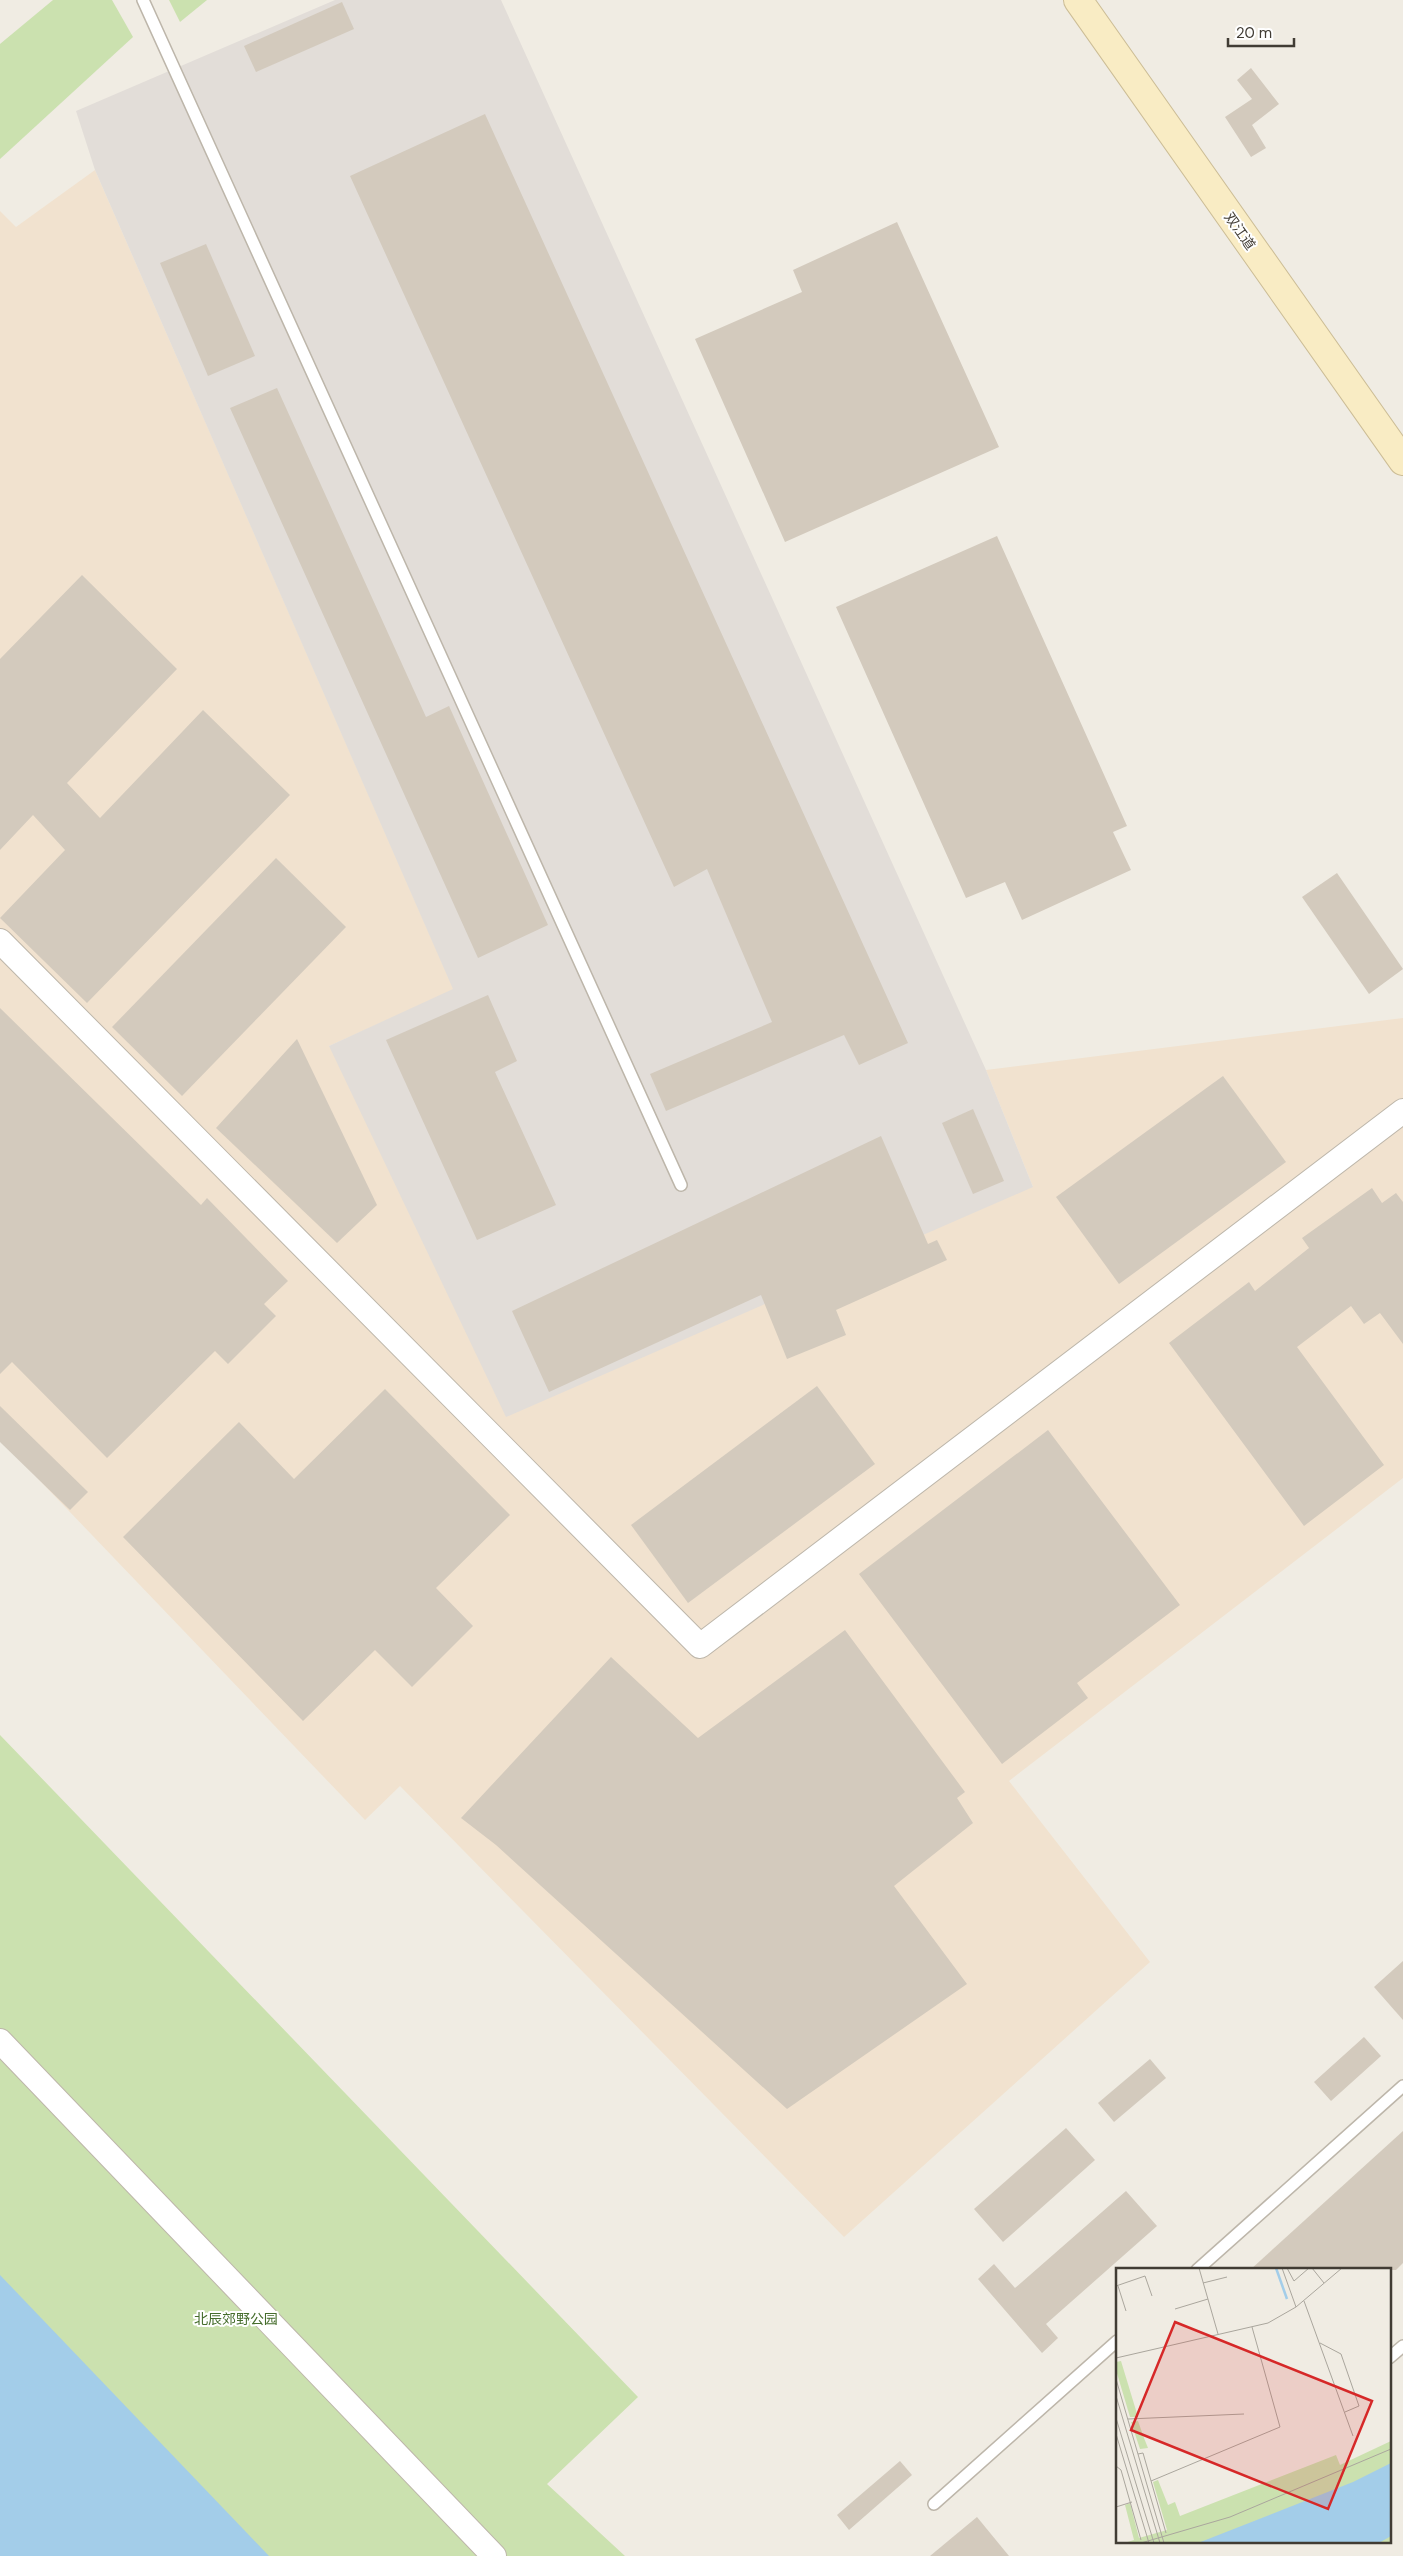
<svg xmlns="http://www.w3.org/2000/svg" width="1403" height="2556" font-family="'DM Sans','Noto Sans SC',sans-serif">
  <rect width="100%" height="100%" fill="#f0ece3"/>
  <!-- commercial -->
  <polygon fill="#f1e2cf" points="95,170 454,990 329,1046 1033,1187 986,1070 1403,1018 1403,1478 1009,1781 1150,1962 844,2237 400,1786 365,1820 0,1439 0,211 16,227"/>
  <!-- industrial -->
  <polygon fill="#e2ddd8" points="335,0 501,0 986,1070 1033,1187 506,1417 329,1046 453,989 95,170 76,111"/>
  <!-- green -->
  <g fill="#cbe1af">
    <polygon points="53,0 112,0 133,37 0,159 0,44"/>
    <polygon points="169,0 207,0 180,22"/>
    <polygon points="0,1735 638,2397 547,2484 625,2556 0,2556"/>
  </g>
  <!-- water -->
  <polygon fill="#a3cde9" points="0,2275 269,2556 0,2556"/>
  <!-- building -->
  <g fill="#d3cabd">
    <polygon points="342,2 354,29 256,72 244,46"/>
    <polygon points="1251,68 1279,104 1252,125 1266,148 1251,157 1225,117 1252,99 1237,80"/>
    <polygon points="485,114 908,1043 859,1065 844,1035 666,1111 650,1074 772,1022 707,869 674,887 350,176"/>
    <polygon points="897,222 999,447 785,542 695,339 802,292 793,270"/>
    <polygon points="206,244 255,356 208,376 160,263"/>
    <polygon points="277,388 426,717 449,706 548,925 478,958 230,408"/>
    <polygon points="997,536 1127,826 1113,832 1131,870 1022,920 1005,882 966,898 836,607"/>
    <polygon points="82,575 177,669 67,783 100,818 203,710 290,795 87,1003 0,918 65,850 33,815 0,850 0,659"/>
    <polygon points="276,858 346,927 182,1096 112,1027"/>
    <polygon points="1337,873 1403,969 1369,994 1302,897"/>
    <polygon points="488,995 517,1061 495,1072 556,1205 477,1240 386,1040"/>
    <polygon points="0,1008 201,1205 207,1198 288,1281 264,1304 276,1316 228,1364 215,1351 107,1458 12,1362 0,1374"/>
    <polygon points="297,1039 377,1205 337,1243 216,1128"/>
    <polygon points="1223,1076 1286,1162 1119,1284 1056,1197"/>
    <polygon points="973,1109 1004,1181 973,1194 942,1123"/>
    <polygon points="881,1136 928,1244 937,1240 947,1260 836,1310 846,1335 787,1359 761,1295 549,1392 512,1311"/>
    <polygon points="1372,1188 1382,1203 1396,1193 1403,1202 1403,1344 1380,1313 1364,1324 1351,1306 1297,1347 1384,1465 1304,1526 1169,1343 1249,1282 1255,1291 1309,1248 1302,1238"/>
    <polygon points="817,1386 875,1464 688,1603 631,1525"/>
    <polygon points="385,1389 510,1515 436,1588 473,1626 412,1687 375,1650 303,1721 123,1537 239,1422 294,1479"/>
    <polygon points="0,1406 88,1492 70,1510 0,1442"/>
    <polygon points="1048,1430 1180,1605 1077,1683 1088,1698 1002,1764 859,1574"/>
    <polygon points="845,1630 965,1792 957,1798 973,1823 894,1886 967,1984 787,2109 496,1845 461,1818 611,1657 698,1738"/>
    <polygon points="1403,1961 1403,2020 1374,1987"/>
    <polygon points="1364,2037 1381,2056 1331,2101 1314,2082"/>
    <polygon points="1150,2059 1166,2078 1114,2122 1098,2103"/>
    <polygon points="1066,2128 1095,2160 1003,2242 974,2209"/>
    <polygon points="1403,2131 1403,2263 1396,2270 1250,2270"/>
    <polygon points="1126,2191 1157,2226 1046,2324 1058,2338 1042,2353 978,2279 994,2264 1015,2288"/>
    <polygon points="900,2461 912,2475 849,2530 837,2515"/>
    <polygon points="977,2517 1009,2556 930,2556"/>
  </g>
  <g fill="none" stroke-linecap="round" stroke-linejoin="round">
    <!-- lane casing -->
    <g stroke="#bdb6aa" stroke-width="14">
      <g id="lane">
        <polyline points="143,0 681,1185"/>
        <polyline points="1197,2270 1403,2086"/>
        <polyline points="1389,2358 1403,2346"/>
        <polyline points="934,2504 1117,2341"/>
      </g>
    </g>
    <!-- street casing -->
    <g stroke="#bdb6aa" stroke-width="26">
      <g id="street">
        <polyline points="0,941 700,1646 1403,1111"/>
        <polyline points="0,2041 494,2556"/>
      </g>
    </g>
    <!-- secondary casing -->
    <g stroke="#ccbd96" stroke-width="30">
      <polyline id="secondary" points="1078,0 1403,461"/>
    </g>
    <!-- lane -->
    <use href="#lane" stroke="#fff" stroke-width="11"/>
    <!-- street -->
    <use href="#street" stroke="#fff" stroke-width="24"/>
    <!-- secondary -->
    <use href="#secondary" stroke="#f9ecc4" stroke-width="28"/>
  </g>
  <g text-anchor="middle" stroke-width="4" stroke-linejoin="round" paint-order="stroke">
    <!-- street labels -->
    <g font-size="14" fill="#413c34" stroke="#fff">
      <text transform="translate(1240 231) rotate(55)" y="5">双江道</text>
    </g>
    <!-- park labels -->
    <g font-size="14" fill="#466d2d" stroke="#fff">
      <text x="236" y="2324">北辰郊野公园</text>
    </g>
  </g>
  <!-- overview -->
  <g transform="translate(1116 2268)">
    <rect width="275" height="275" fill="#f0ece3"/>
    <path d="M5,93l17,56h-8l-14,-47v-8zM22,153l6,17 4,10 -8,1 -9,-27zM275,173v102h-267l10,-3 -9,-35 5,-2 9,35 28,-8 -14,-48 5,-2 10,25 7,-3 5,14 156,-61 4,10z" fill="#cbe1af"/>
    <path d="M275,195v73l-12,7h-181l155,-61z" fill="#a3cde9"/>
    <path fill="none" stroke="#a3cde9" stroke-width="2.5" d="M160,0l11,31"/>
    <path fill="none" stroke="#aaa69d" stroke-width="1" d="M83,0l19,66M166,0l14,39M171,0l7,13 15,-13M196,0l12,15M87,15l24,-6M0,18l29,-10 7,20M2,18l8,25M188,33l49,135M59,41l33,-10M204,75l21,11 18,52 -14,6M0,90l152,-35 28,-16 46,-39M0,111l48,164M0,128l44,147M0,150l38,125M12,151l116,-5M0,166l33,109M22,186l5,-1 23,80M0,198l5,4 20,70M35,213l129,-54 -28,-100M0,239l16,-5M25,275l89,-26 161,-68"/>
    <path fill="#d62828" fill-opacity="0.15" stroke="#d62828" stroke-width="2.5" d="M59,54l197,79 -44,108 -197,-79z"/>
    <rect width="275" height="275" fill="none" stroke="#413c34" stroke-width="2.5"/>
  </g>
  <!-- scale -->
  <path d="M1228 38v8h66v-8" fill="none" stroke="#413c34" stroke-width="2.5"/>
  <text x="1236" y="38" font-size="15" fill="#413c34" stroke="#ffffff" stroke-width="4" paint-order="stroke">20 m</text>
</svg>
